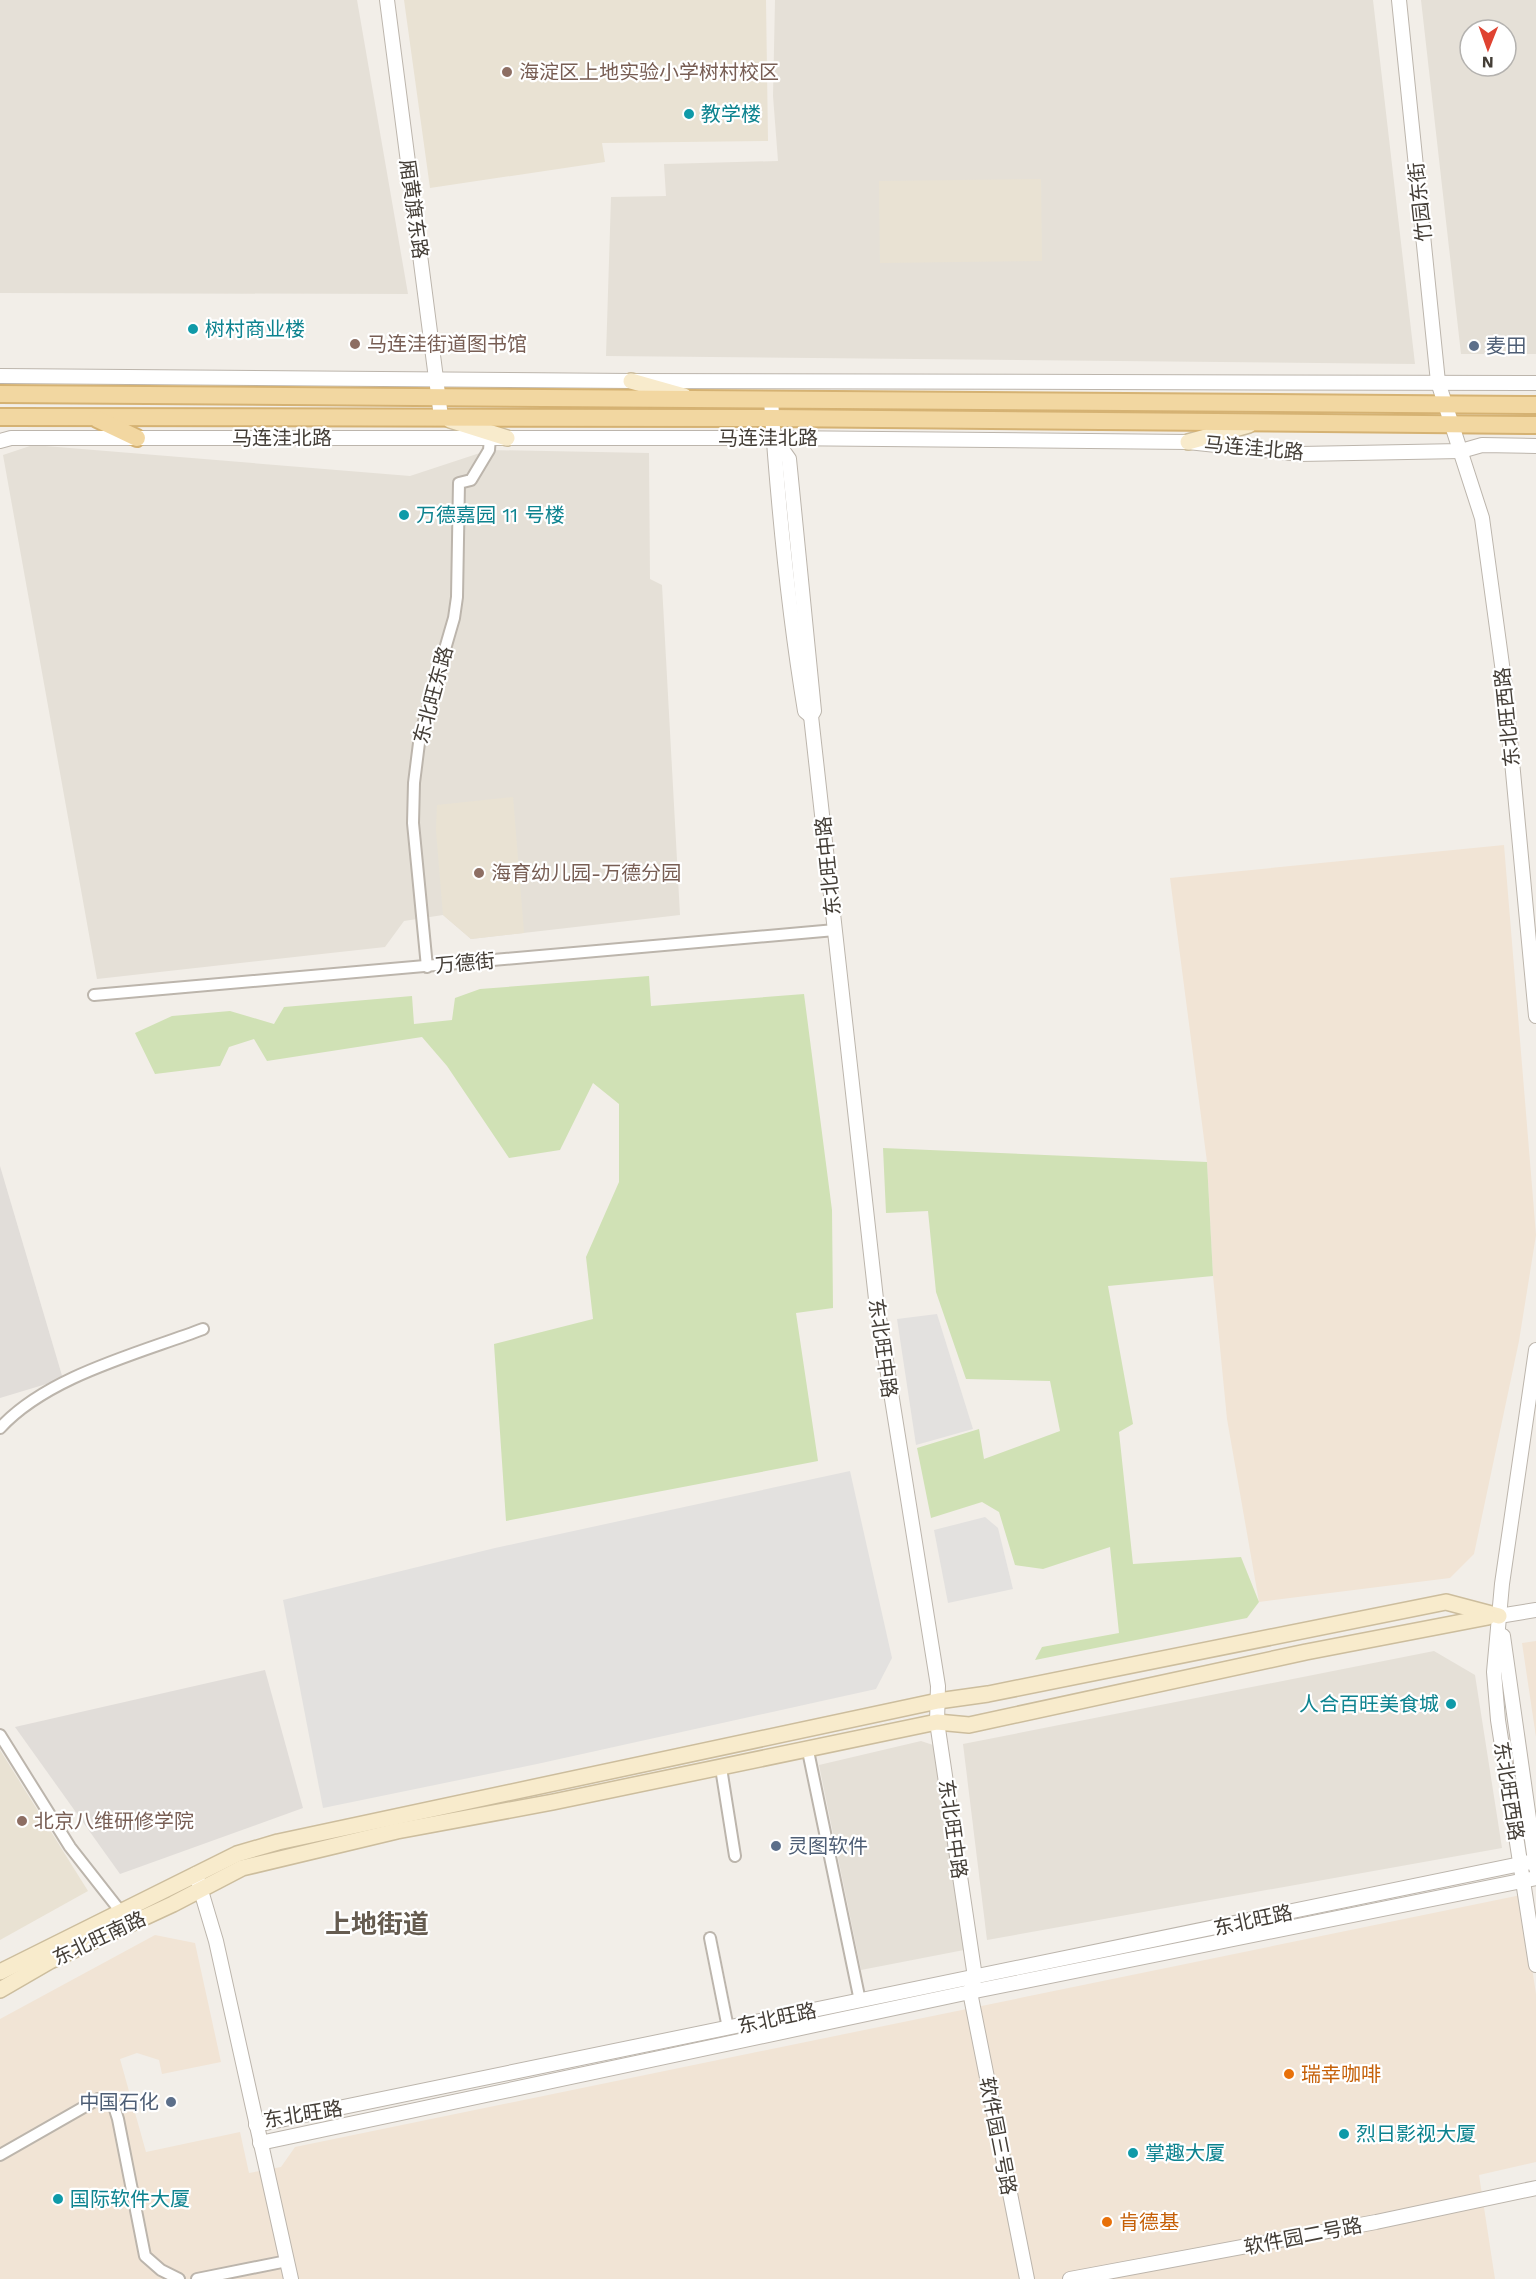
<svg xmlns="http://www.w3.org/2000/svg" width="1536" height="2279" font-family="'Work Sans','Noto Sans SC',sans-serif">
  <rect width="100%" height="100%" fill="#f2eee8"/>
  <!-- residential -->
  <g fill="#e5e0d7" fill-rule="evenodd">
    <polygon points="0,0 357,0 408,294 0,293"/>
    <polygon points="775,0 1373,0 1415,364 606,356 611,197 666,196 664,164 778,161 773,96"/>
    <path d="M1421,0h115v354h-75zM1470,30h36v36h-36z"/>
    <polygon points="33,445 410,476 489,450 649,453 650,579 662,585 680,915 471,939 443,915 404,921 385,947 97,979 3,455"/>
    <polygon points="1434,1651 1475,1675 1502,1848 987,1940 963,1744"/>
    <polygon points="921,1741 933,1745 964,1950 861,1970 819,1765"/>
  </g>
  <!-- commercial -->
  <g fill="#f1e4d5">
    <polygon points="1504,845 1536,1235 1519,1341 1474,1554 1450,1578 1259,1602 1227,1419 1213,1276 1207,1162 1170,878"/>
    <polygon points="1536,1641 1536,1737 1522,1643"/>
    <polygon points="1521,1895 1536,1994 1536,2162 1479,2175 1495,2279 0,2279 0,2019 155,1935 195,1943 221,2062 162,2074 159,2060 137,2053 120,2059 146,2152 240,2132 249,2173 281,2167 295,2147"/>
  </g>
  <!-- industrial -->
  <g fill="#e1ddd9">
    <polygon points="0,1166 63,1379 0,1398"/>
    <polygon points="265,1670 303,1808 120,1874 15,1727"/>
  </g>
  <!-- education -->
  <g fill="#e9e2d3">
    <polygon points="404,0 766,0 768,141 602,143 605,162 430,188"/>
    <polygon points="1041,179 1042,261 880,263 879,181"/>
    <polygon points="513,797 524,933 471,939 443,915 436,830 437,805"/>
    <polygon points="0,1750 88,1891 0,1940"/>
  </g>
  <!-- green -->
  <g fill="#d0e1b5">
    <polygon points="649,976 651,1006 804,994 832,1210 833,1308 796,1313 818,1461 506,1521 494,1344 593,1319 586,1257 619,1182 619,1104 593,1083 560,1150 509,1158 447,1066 422,1037 267,1061 254,1039 229,1047 220,1066 155,1074 135,1033 172,1016 230,1011 274,1024 284,1007 412,996 414,1024 452,1020 455,998 480,989"/>
    <polygon points="883,1148 1207,1162 1213,1276 1108,1286 1133,1424 1119,1432 1133,1564 1241,1557 1259,1602 1247,1618 1035,1660 1042,1647 1119,1633 1110,1547 1043,1569 1015,1565 999,1512 982,1502 931,1518 917,1448 979,1429 984,1459 1060,1431 1050,1381 966,1379 936,1292 928,1211 886,1213"/>
  </g>
  <!-- parking -->
  <g fill="#e3e1df">
    <polygon points="937,1314 973,1429 916,1445 897,1319"/>
    <polygon points="850,1471 892,1658 876,1689 537,1764 323,1808 283,1600 495,1548"/>
    <polygon points="985,1517 998,1528 1013,1589 948,1603 934,1530"/>
  </g>
  <g fill="none" stroke-linecap="round" stroke-linejoin="round">
    <!-- minor casing -->
    <g stroke="#bcb5ac" stroke-width="14">
      <g id="minor">
        <polyline points="427,967 413,823 414,783 420,735 454,618 457,597 459,483 471,480 489,450 490,438"/>
        <polyline points="94,995 835,930"/>
        <path d="M0,1428c48,-52 137,-74 203,-99"/>
        <polyline points="0,1735 70,1847 121,1912"/>
        <polyline points="808,1751 860,2001"/>
        <polyline points="721,1768 735,1856"/>
        <polyline points="710,1938 728,2028"/>
        <polyline points="0,2155 98,2099 112,2100 118,2119 145,2256 161,2270 179,2279"/>
        <polyline points="197,2279 287,2261"/>
      </g>
    </g>
    <!-- tertiary casing -->
    <g stroke="#bcb5ac" stroke-width="16">
      <g id="tertiary">
        <polyline points="387,0 441,417"/>
        <polyline points="1399,0 1438,382 1482,518 1505,687 1536,1016"/>
        <polyline points="0,376 631,381 1536,383"/>
        <path d="M771,400c7,104 17,208 34,311l6,5"/>
        <polyline points="774,438 789,459 814,711 811,716 876,1299 938,1686 937,1722 975,1977 970,1992"/>
        <polyline points="0,441 11,438 774,438 1188,442 1300,454 1461,451 1482,445 1536,446"/>
        <polyline points="1536,1350 1502,1584 1494,1672 1498,1720 1536,1965"/>
        <polyline points="1499,1616 1536,1610"/>
        <polyline points="1503,1636 1536,1868"/>
        <polyline points="196,1874 216,1941 291,2279"/>
        <polyline points="970,1992 1027,2279"/>
        <polyline points="256,2125 1535,1861"/>
        <polyline points="260,2143 970,1992 1536,1878"/>
        <polyline points="1070,2279 1376,2222 1536,2188"/>
      </g>
    </g>
    <!-- secondary casing -->
    <g stroke="#ccbd9d" stroke-width="18">
      <g id="secondary">
        <polyline points="631,381 684,396"/>
        <polyline points="450,420 507,438"/>
        <polyline points="1188,442 1249,425"/>
        <polyline points="0,1972 237,1854 278,1842 938,1701 988,1694 1446,1602 1499,1616"/>
        <polyline points="0,1990 50,1961 173,1904 242,1868 397,1831 553,1802 937,1722 969,1725 1306,1652 1488,1617"/>
      </g>
    </g>
    <!-- primary casing -->
    <g stroke="#d5b273" stroke-width="20">
      <g id="primary">
        <polyline points="0,394 1536,405"/>
        <polyline points="0,417 772,418 1536,425"/>
        <polyline points="97,419 137,438"/>
      </g>
    </g>
    <!-- minor -->
    <use href="#minor" stroke="#fff" stroke-width="10"/>
    <!-- tertiary -->
    <use href="#tertiary" stroke="#fff" stroke-width="14"/>
    <!-- secondary -->
    <use href="#secondary" stroke="#f8ebcc" stroke-width="15"/>
    <!-- primary -->
    <use href="#primary" stroke="#f2d7a1" stroke-width="16"/>
  </g>
  <!-- markers -->
  <g fill="#8d6e63" stroke="#fff" stroke-width="2">
    <circle cx="507" cy="72" r="6"/>
    <circle cx="355" cy="344" r="6"/>
    <circle cx="479" cy="873" r="6"/>
    <circle cx="22" cy="1821" r="6"/>
  </g>
  <g fill="#0f9aa8" stroke="#fff" stroke-width="2">
    <circle cx="689" cy="114" r="6"/>
    <circle cx="193" cy="329" r="6"/>
    <circle cx="404" cy="515" r="6"/>
    <circle cx="1451" cy="1704" r="6"/>
    <circle cx="1344" cy="2134" r="6"/>
    <circle cx="1133" cy="2153" r="6"/>
    <circle cx="58" cy="2199" r="6"/>
  </g>
  <g fill="#5c6f8a" stroke="#fff" stroke-width="2">
    <circle cx="1474" cy="346" r="6"/>
    <circle cx="776" cy="1846" r="6"/>
    <circle cx="171" cy="2102" r="6"/>
  </g>
  <g fill="#e8710a" stroke="#fff" stroke-width="2">
    <circle cx="1289" cy="2074" r="6"/>
    <circle cx="1107" cy="2222" r="6"/>
  </g>
  <g text-anchor="middle" stroke-width="4.5" stroke-linejoin="round" paint-order="stroke">
    <!-- education labels -->
    <g font-size="20" fill="#785e54" stroke="#fff" text-anchor="start">
      <text x="519" y="79">海淀区上地实验小学树村校区</text>
      <text x="367" y="351">马连洼街道图书馆</text>
      <text x="491" y="880">海育幼儿园-万德分园</text>
      <text x="34" y="1828">北京八维研修学院</text>
    </g>
    <!-- culture labels -->
    <g font-size="20" fill="#0d838f" stroke="#fff" text-anchor="start">
      <text x="701" y="121">教学楼</text>
      <text x="205" y="336">树村商业楼</text>
      <text x="416" y="522">万德嘉园 11 号楼</text>
      <text x="1439" y="1711" text-anchor="end">人合百旺美食城</text>
      <text x="1356" y="2141">烈日影视大厦</text>
      <text x="1145" y="2160">掌趣大厦</text>
      <text x="70" y="2206">国际软件大厦</text>
    </g>
    <!-- street labels -->
    <g font-size="20" fill="#443e37" stroke="#fff">
      <text transform="translate(1420 202) rotate(-96)" y="7">竹园东街</text>
      <text transform="translate(414 209) rotate(82)" y="7">厢黄旗东路</text>
      <text x="282" y="445">马连洼北路</text>
      <text x="768" y="445">马连洼北路</text>
      <text transform="translate(1254 448) rotate(5)" y="7">马连洼北路</text>
      <text transform="translate(433 695) rotate(-75)" y="7">东北旺东路</text>
      <text transform="translate(1507 717) rotate(-96)" y="7">东北旺西路</text>
      <text transform="translate(828 866) rotate(-96)" y="7">东北旺中路</text>
      <text transform="translate(465 963) rotate(-5)" y="7">万德街</text>
      <text transform="translate(883 1348) rotate(82)" y="7">东北旺中路</text>
      <text transform="translate(1509 1791) rotate(81)" y="7">东北旺西路</text>
      <text transform="translate(953 1829) rotate(82)" y="7">东北旺中路</text>
      <text transform="translate(1253 1920) rotate(-12)" y="7">东北旺路</text>
      <text transform="translate(99 1938) rotate(-25)" y="7">东北旺南路</text>
      <text transform="translate(777 2018) rotate(-12)" y="7">东北旺路</text>
      <text transform="translate(303 2114) rotate(-9)" y="7">东北旺路</text>
      <text transform="translate(998 2136) rotate(79)" y="7">软件园三号路</text>
      <text transform="translate(1303 2236) rotate(-11)" y="7">软件园二号路</text>
    </g>
    <!-- service labels -->
    <g font-size="20" fill="#4e5e75" stroke="#fff" text-anchor="start">
      <text x="1486" y="353">麦田</text>
      <text x="788" y="1853">灵图软件</text>
      <text x="159" y="2109" text-anchor="end">中国石化</text>
    </g>
    <!-- food labels -->
    <g font-size="20" fill="#c56008" stroke="#fff" text-anchor="start">
      <text x="1301" y="2081">瑞幸咖啡</text>
      <text x="1119" y="2229">肯德基</text>
    </g>
    <!-- district labels -->
    <g font-size="26" font-weight="bold" fill="#665c50" stroke="#fff">
      <text x="377" y="1933">上地街道</text>
    </g>
  </g>
  <!-- north arrow -->
  <g transform="translate(1488 48) rotate(181)"><circle r="28" fill="#ffffff" stroke="#b4b2af" stroke-width="1.5"/>
  <path d="M0-4.5L10 22L0 15L-10 22Z" fill="#df4331"/>
  <text y="-9" font-size="16" font-weight="bold" text-anchor="middle" fill="#443e37">N</text>
  </g>
</svg>
